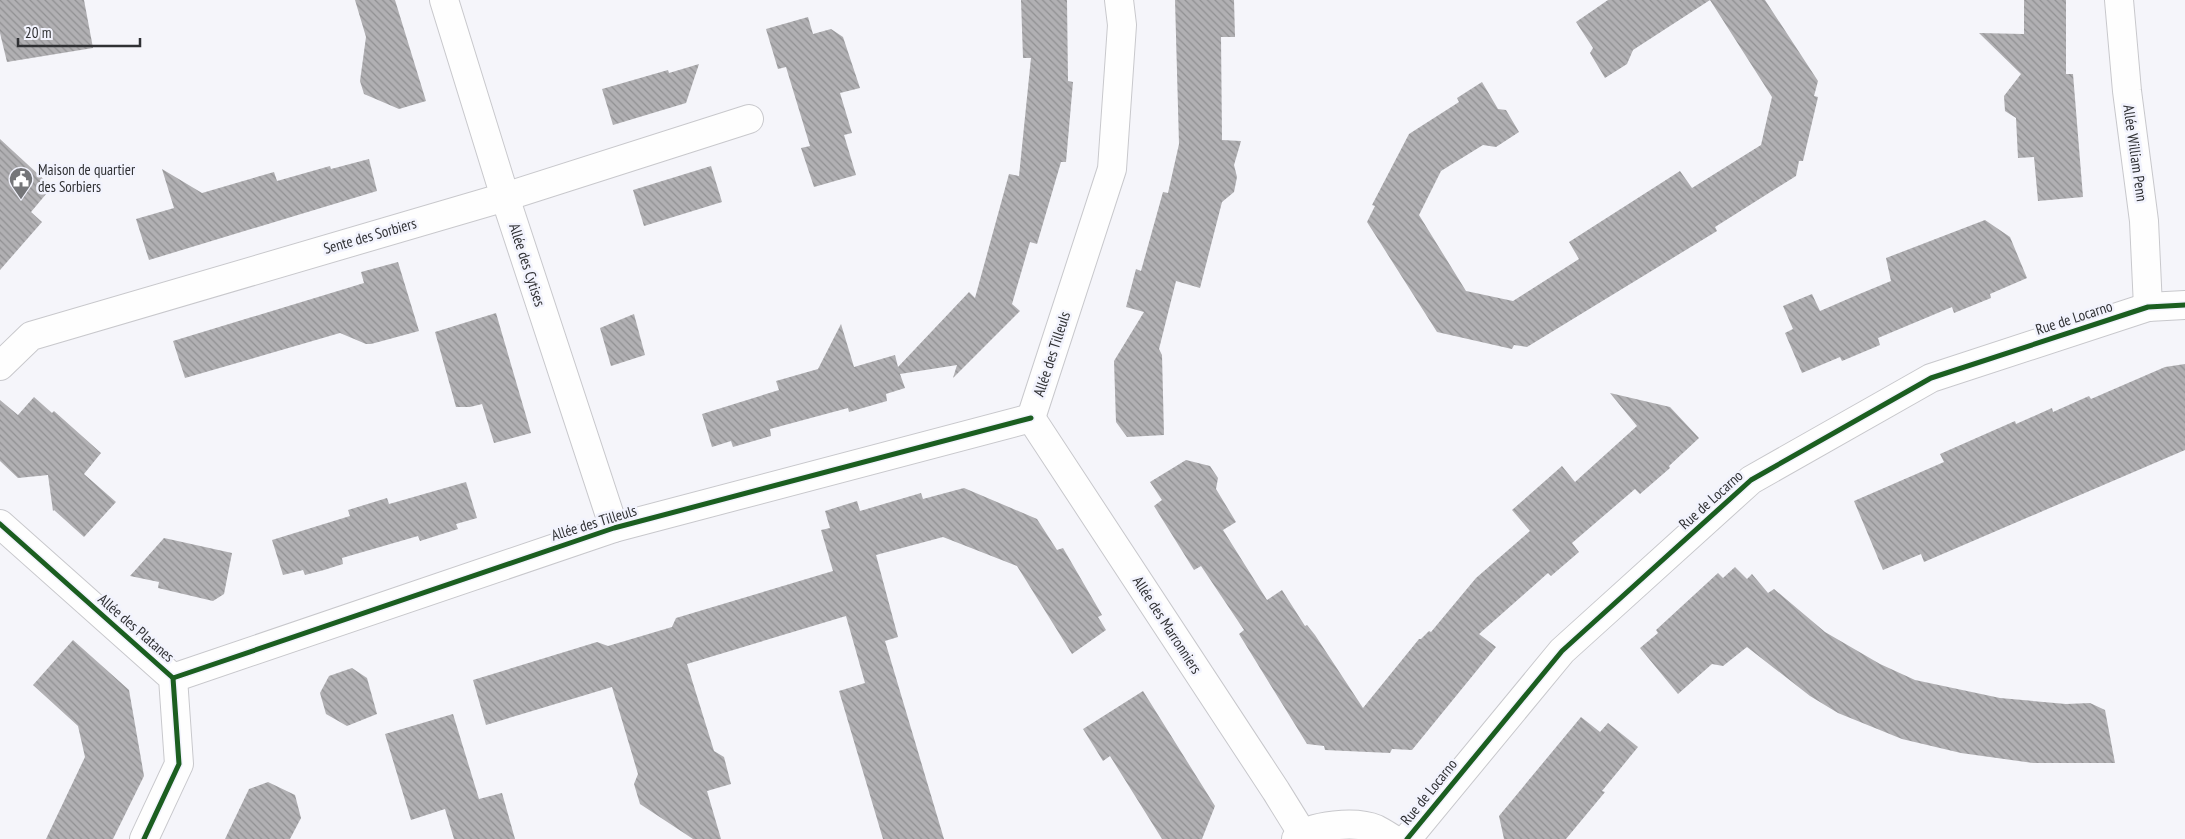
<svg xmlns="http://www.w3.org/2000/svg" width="2185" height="839" font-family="'PT Sans Narrow',sans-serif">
  <defs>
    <pattern id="building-back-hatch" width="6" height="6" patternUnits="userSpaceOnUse" patternTransform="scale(1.25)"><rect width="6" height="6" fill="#b1b0b3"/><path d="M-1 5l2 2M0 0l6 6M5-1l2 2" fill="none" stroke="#909092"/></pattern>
  </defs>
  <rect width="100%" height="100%" fill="#f5f5fa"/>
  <!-- building -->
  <g fill="url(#building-back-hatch)">
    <polygon points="0,0 84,0 93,48 7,62 0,33"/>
    <polygon points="355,0 395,0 426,101 399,109 364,94 360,81 366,37"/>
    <polygon points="1021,0 1067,0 1068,81 1073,82 1066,162 1061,162 1037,244 1030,242 1012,304 1020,311 953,378 957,365 900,374 905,388 886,394 887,401 849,412 848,408 770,429 771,436 733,447 731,441 712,447 702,414 779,390 776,381 818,369 841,324 854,367 895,355 898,367 969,292 975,298 1009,174 1019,176 1031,58 1023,58"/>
    <polygon points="1175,0 1234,0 1235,37 1221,37 1222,140 1241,141 1234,165 1237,177 1234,192 1222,202 1200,288 1176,281 1159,349 1162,355 1164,435 1127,437 1116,422 1114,361 1144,312 1126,307 1136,269 1141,271 1163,192 1168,193 1179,144"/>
    <polygon points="1608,0 1710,0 1633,50 1627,64 1605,78 1590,53 1593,48 1576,22"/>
    <polygon points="1710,0 1765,0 1818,81 1814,96 1818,97 1803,161 1799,161 1796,176 1715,227 1717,231 1527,347 1514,345 1512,349 1437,332 1367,222 1375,206 1372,205 1409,134 1459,102 1457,98 1482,82 1498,109 1506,110 1519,132 1496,147 1483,145 1441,171 1419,215 1466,291 1513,301 1579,259 1569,242 1680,171 1692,188 1761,145 1772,97"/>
    <polygon points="2024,0 2066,0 2066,74 2073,74 2083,197 2038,201 2034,157 2018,158 2016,118 2005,111 2004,96 2021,74 1979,33 2024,34"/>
    <polygon points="808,17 813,34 831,29 843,37 860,88 840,93 852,133 844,135 856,175 814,187 801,148 810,146 786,67 778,69 766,29"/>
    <polygon points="699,64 686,103 613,125 602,89 668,70 669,73"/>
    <polygon points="0,139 52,187 31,212 42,222 0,270"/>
    <polygon points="369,159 377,191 149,260 136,219 174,208 162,169 202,193 274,172 277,181 330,166 331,169"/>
    <polygon points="711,166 722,202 644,226 633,190"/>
    <polygon points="1985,220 2010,237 2027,278 1990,294 1991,298 1954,313 1952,307 1878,338 1880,345 1842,361 1840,357 1802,373 1785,333 1793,329 1783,306 1812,294 1820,311 1857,295 1891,281 1886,258"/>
    <polygon points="398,262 419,331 371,344 366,344 340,333 185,378 173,341 364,283 361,272"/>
    <polygon points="496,313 531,433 494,443 482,404 470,407 456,407 435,332"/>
    <polygon points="634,314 645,355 611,366 600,328"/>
    <polygon points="2185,364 2185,450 1924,562 1921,554 1883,570 1854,501 1944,462 1940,454 2015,421 2016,424 2052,408 2053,412 2089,396 2091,399 2165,367"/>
    <polygon points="1610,393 1670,407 1699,438 1669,466 1670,468 1640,494 1635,489 1572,543 1579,552 1551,576 1548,573 1479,634 1496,647 1412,750 1392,749 1390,753 1325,750 1324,746 1307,744 1239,634 1244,630 1201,566 1194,570 1154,506 1162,500 1150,482 1186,460 1210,466 1218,478 1216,489 1236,522 1223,530 1267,600 1282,590 1305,626 1307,625 1315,635 1363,708 1419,639 1421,639 1429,631 1431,632 1476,578 1530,531 1512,510 1562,466 1575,482 1637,426"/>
    <polygon points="34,397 52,413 54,411 101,453 84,474 116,502 84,537 54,510 53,511 48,475 18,478 0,461 0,400 18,415"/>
    <polygon points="466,482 477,518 456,524 458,529 420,541 418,536 342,558 343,564 324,570 305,575 303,570 283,575 272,540 350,516 348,510 387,498 389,504"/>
    <polygon points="964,488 1037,519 1057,550 1063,548 1102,615 1098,617 1106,630 1072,654 1017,566 943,537 876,555 898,637 885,641 944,839 883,839 839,691 865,683 846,616 687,664 714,751 724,757 731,784 707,791 721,839 693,839 640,804 634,784 638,774 612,687 486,725 473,680 597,642 608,646 672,627 676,618 833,571 821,530 830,528 825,511 857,501 860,511 921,493 923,499"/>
    <polygon points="164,538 232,553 224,594 213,601 158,588 159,582 130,576"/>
    <polygon points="1735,567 1747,579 1752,574 1768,593 1774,589 1825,632 1880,664 1915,680 2000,698 2066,704 2090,703 2105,710 2115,763 2033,763 1961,753 1902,739 1838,713 1810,696 1747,647 1723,666 1712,664 1678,694 1640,648 1658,633 1656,630 1718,573 1723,578"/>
    <polygon points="73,640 129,690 144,776 113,839 46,839 85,757 78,726 33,685"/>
    <polygon points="352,668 367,678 377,714 347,726 326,714 320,693 329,676"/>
    <polygon points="1143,691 1215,806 1202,839 1162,839 1110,756 1103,761 1083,729"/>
    <polygon points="453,714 479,799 502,793 515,839 454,839 445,809 411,820 385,734"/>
    <polygon points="1581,717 1600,732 1608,723 1638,747 1602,791 1605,792 1566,839 1504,839 1499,816"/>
    <polygon points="268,782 295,795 301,818 290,839 225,839 249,789"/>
  </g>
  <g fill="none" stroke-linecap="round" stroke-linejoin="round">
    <!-- minor casing -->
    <g stroke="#c8c8cc" stroke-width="30">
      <g id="minor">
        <polyline points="444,0 505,197 614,528"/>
        <polyline points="2119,0 2127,91 2144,221 2148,307"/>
        <polyline points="0,366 31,336 505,197 749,119"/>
        <polyline points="1031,418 1276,791 1302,833"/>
        <polyline points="1031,418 1112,169 1122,25 1119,0"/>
        <polyline points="0,524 173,678 179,764 144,839"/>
        <polyline points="173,678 614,528 1031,418"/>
        <path d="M1296,839c15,-15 61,-18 80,-10 6,3 12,7 17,10"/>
        <polyline points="1407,839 1562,651 1751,480 1931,378 2148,307 2185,305"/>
      </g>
    </g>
    <!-- minor -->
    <use href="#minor" stroke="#fefefe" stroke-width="28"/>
    <!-- cycleway casing -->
    <g stroke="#f2f3fd" stroke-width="8">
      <g id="cycleway">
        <polyline points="0,524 173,678 179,764 144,839"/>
        <polyline points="173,678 614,528 1031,418"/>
        <polyline points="1407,839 1562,651 1751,480 1931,378 2148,307 2185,305"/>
      </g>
    </g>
    <!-- cycleway -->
    <use href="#cycleway" stroke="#1b5e20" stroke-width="5"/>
  </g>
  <!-- icons -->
  <defs>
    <g id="civic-pin" transform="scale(1.25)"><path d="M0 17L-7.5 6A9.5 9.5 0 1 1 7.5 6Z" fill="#757679" stroke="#f2f3fd"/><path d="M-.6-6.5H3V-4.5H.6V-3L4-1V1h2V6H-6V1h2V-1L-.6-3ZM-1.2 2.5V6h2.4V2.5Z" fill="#fff"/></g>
  </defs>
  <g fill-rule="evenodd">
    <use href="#civic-pin" x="21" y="179"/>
  </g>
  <g text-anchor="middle" stroke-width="5" stroke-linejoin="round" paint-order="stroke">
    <!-- street labels -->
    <g font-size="15" fill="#303134" stroke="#f2f3fd">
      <text transform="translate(2135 153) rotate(82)" y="5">Allée William Penn</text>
      <text transform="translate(370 236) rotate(-16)" y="5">Sente des Sorbiers</text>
      <text transform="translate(527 265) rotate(72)" y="5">Allée des Cytises</text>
      <text transform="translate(2074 318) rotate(-18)" y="5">Rue de Locarno</text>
      <text transform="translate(1052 354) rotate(-72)" y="5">Allée des Tilleuls</text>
      <text transform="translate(1711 500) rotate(-42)" y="5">Rue de Locarno</text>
      <text transform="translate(594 523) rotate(-17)" y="5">Allée des Tilleuls</text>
      <text transform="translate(1167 625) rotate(57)" y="5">Allée des Marronniers</text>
      <text transform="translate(136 628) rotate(41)" y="5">Allée des Platanes</text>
      <text transform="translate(1429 792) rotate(-51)" y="5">Rue de Locarno</text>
    </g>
    <!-- poi labels -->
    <g font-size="15" fill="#303134" stroke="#f2f3fd" text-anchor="start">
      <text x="38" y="175">Maison de quartier<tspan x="38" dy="17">des Sorbiers</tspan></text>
    </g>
  </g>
  <!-- scale -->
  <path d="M18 38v8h122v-8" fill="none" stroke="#303134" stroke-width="2.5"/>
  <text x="25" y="38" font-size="15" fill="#303134" stroke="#f2f3fd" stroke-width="4" paint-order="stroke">20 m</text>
</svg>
